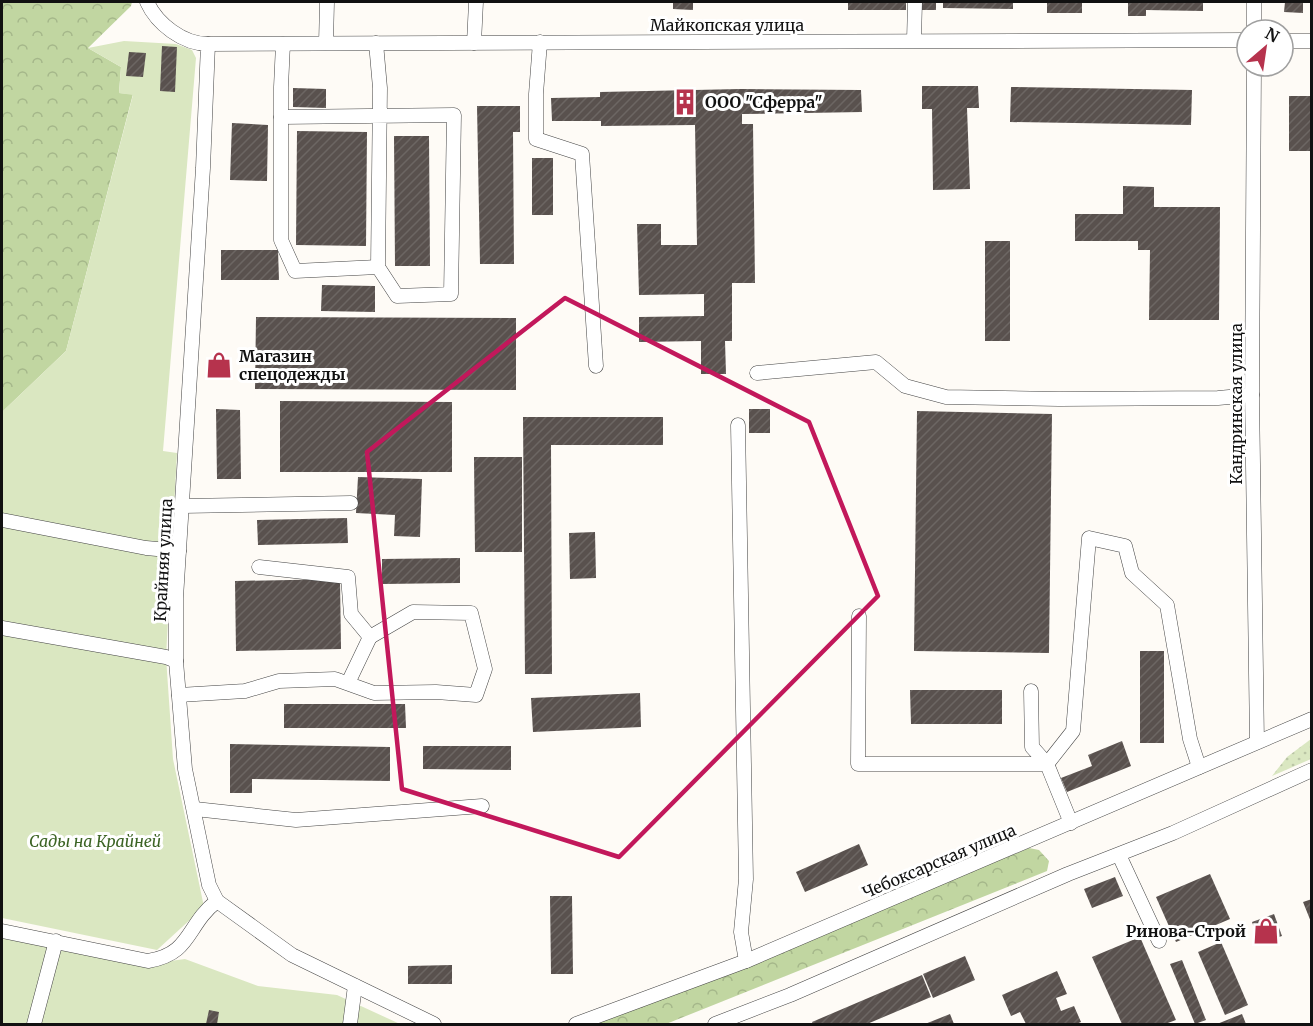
<svg xmlns="http://www.w3.org/2000/svg" width="1313" height="1026" font-family="Merriweather,serif">
  <defs>
    <pattern id="grass-dots" width="8" height="8" patternUnits="userSpaceOnUse" patternTransform="scale(1.5)"><rect width="8" height="8" fill="#dae7c1"/><path d="M2 2h.1M6 6h.1" fill="none" stroke="#bac5a5" stroke-width="1.8" stroke-linecap="round"/></pattern>
    <pattern id="forest-crowns" width="20" height="18" patternUnits="userSpaceOnUse" patternTransform="scale(1.5)"><rect width="20" height="18" fill="#c1d6a1"/><path d="M2 6a3 3 0 1 1 6 0M12 15a3 3 0 1 1 6 0" fill="none" stroke="#a5b78a"/></pattern>
    <pattern id="building-hatch" width="6" height="6" patternUnits="userSpaceOnUse" patternTransform="scale(1.5)"><rect width="6" height="6" fill="#59514e"/><path d="M-1 1l2-2M0 6l6-6M5 7l2-2" fill="none" stroke="#6c6663"/></pattern>
  </defs>
  <rect width="100%" height="100%" fill="#fefbf6"/>
  <!-- grass -->
  <polygon fill="url(#grass-dots)" points="1311,739 1311,759 1272,776 1287,757"/>
  <!-- forest -->
  <g fill="url(#forest-crowns)">
    <polygon points="2,2 132,2 131,6 88,48 121,67 119,93 133,94 66,351 2,412"/>
    <polygon points="1029,848 1039,850 1049,861 1047,871 666,1024 587,1024"/>
  </g>
  <!-- garden -->
  <g fill="#dae7c1">
    <polygon points="124,41 176,44 192,50 196,58 163,451 177,453 166,657 173,759 204,907 157,950 2,918 2,412 66,351 133,95 119,93 121,67 88,48"/>
    <polygon points="2,931 141,965 185,959 258,986 337,995 400,1024 2,1024"/>
  </g>
  <!-- building -->
  <g fill="url(#building-hatch)">
    <polygon points="673,2 693,2 693,10 673,9"/>
    <rect x="848" y="2" width="58" height="8"/>
    <rect x="921" y="2" width="15" height="8"/>
    <polygon points="943,2 1013,2 1013,9 943,8"/>
    <rect x="1047" y="2" width="35" height="11"/>
    <polygon points="1128,2 1203,2 1203,11 1146,10 1146,16 1128,16"/>
    <polygon points="1285,2 1303,2 1303,13 1284,12"/>
    <polygon points="162,46 177,47 175,92 160,91"/>
    <polygon points="129,52 146,53 143,77 126,76"/>
    <polygon points="922,86 978,86 979,108 967,108 970,189 933,190 932,109 922,109"/>
    <polygon points="1011,87 1192,90 1191,125 1010,122"/>
    <polygon points="293,88 326,89 326,108 293,107"/>
    <polygon points="741,89 861,90 862,112 742,114 742,124 753,124 755,283 732,283 732,341 725,341 726,374 701,374 701,341 639,342 639,317 704,316 704,294 639,295 637,224 661,224 661,245 697,245 695,125 601,126 601,121 552,121 551,98 600,97 600,92"/>
    <rect x="1289" y="96" width="23" height="55"/>
    <polygon points="477,106 520,106 520,132 513,132 514,264 480,264"/>
    <polygon points="232,123 268,125 267,181 230,180"/>
    <polygon points="297,131 367,132 366,246 296,245"/>
    <polygon points="394,136 429,136 430,266 395,266"/>
    <rect x="532" y="158" width="21" height="57"/>
    <polygon points="1123,186 1154,187 1154,207 1220,207 1219,320 1149,320 1150,250 1138,250 1138,241 1075,241 1075,214 1123,214"/>
    <rect x="985" y="241" width="25" height="100"/>
    <polygon points="221,250 278,250 279,280 221,280"/>
    <polygon points="322,285 375,286 375,312 321,311"/>
    <polygon points="256,317 516,318 516,390 255,389"/>
    <polygon points="209,361 223,361 223,379 210,379"/>
    <polygon points="280,401 452,402 452,472 280,472"/>
    <polygon points="216,409 240,410 241,479 217,479"/>
    <rect x="749" y="409" width="21" height="24"/>
    <polygon points="917,411 1052,414 1049,653 914,651"/>
    <polygon points="523,417 663,417 663,445 551,445 552,674 525,674"/>
    <polygon points="474,457 522,457 522,552 475,552"/>
    <polygon points="358,477 422,479 420,537 394,536 395,515 356,513"/>
    <polygon points="347,518 348,543 258,545 257,520"/>
    <polygon points="595,532 596,578 570,579 569,533"/>
    <polygon points="460,558 460,583 382,584 382,559"/>
    <polygon points="340,579 341,649 236,651 235,581"/>
    <rect x="1140" y="651" width="24" height="92"/>
    <polygon points="910,690 1002,690 1002,724 911,724"/>
    <polygon points="640,693 641,727 533,732 531,698"/>
    <polygon points="284,704 405,704 406,728 284,728"/>
    <polygon points="1122,741 1131,766 1067,792 1061,778 1092,766 1088,755"/>
    <polygon points="230,744 390,747 390,781 252,779 252,793 230,793"/>
    <polygon points="423,746 511,746 511,770 423,769"/>
    <polygon points="859,844 868,865 805,892 796,872"/>
    <polygon points="1210,874 1230,919 1176,942 1156,897"/>
    <polygon points="1115,877 1123,896 1092,908 1084,889"/>
    <polygon points="550,896 572,896 573,974 551,974"/>
    <polygon points="1312,899 1312,922 1311,922 1303,902"/>
    <polygon points="1274,914 1282,936 1260,943 1252,922"/>
    <polygon points="1140,937 1176,1020 1165,1024 1122,1024 1092,957"/>
    <polygon points="1221,942 1248,1005 1225,1015 1198,952"/>
    <polygon points="965,956 975,980 933,998 923,974"/>
    <polygon points="1182,960 1206,1020 1195,1024 1170,964"/>
    <polygon points="452,965 452,984 408,984 408,966"/>
    <polygon points="1057,971 1067,994 1056,998 1061,1011 1074,1006 1081,1022 1076,1024 1026,1024 1020,1012 1011,1016 1002,995"/>
    <polygon points="922,975 931,997 867,1024 813,1024 812,1022"/>
    <polygon points="209,1010 219,1012 217,1024 206,1024"/>
    <polygon points="950,1014 954,1024 925,1024"/>
    <polygon points="1242,1014 1246,1024 1217,1024"/>
  </g>
  <g fill="none" stroke-linecap="round" stroke-linejoin="round">
    <!-- minor casing -->
    <g stroke="#444" stroke-width="15">
      <g id="minor">
        <path d="M147,2c10,22 36,42 61,42l-5,124 -27,430v63l9,108 24,116 8,16 75,54 142,69"/>
        <polyline points="1254,30 1254,2"/>
        <polyline points="914,40 915,2"/>
        <polyline points="1283,41 1312,41"/>
        <polyline points="540,42 536,94 536,139 582,154 596,366"/>
        <polyline points="326,43 327,2"/>
        <polyline points="474,43 476,2"/>
        <polyline points="208,44 1247,40"/>
        <polyline points="283,44 281,87 281,240 295,271 378,267"/>
        <polyline points="1254,66 1252,395 1257,742"/>
        <polyline points="281,117 454,115 451,294 397,296 378,267 380,88 376,43"/>
        <polyline points="757,373 876,362 905,386 946,397 1059,399 1218,398 1252,395"/>
        <polyline points="738,425 746,879 741,932 746,961"/>
        <polyline points="182,506 351,503"/>
        <polyline points="2,520 146,548 179,551"/>
        <polyline points="859,616 858,764 1047,764 1073,731 1089,538 1125,546 1132,573 1167,605 1190,739 1199,767"/>
        <polyline points="2,628 166,657 176,661"/>
        <polyline points="348,683 370,637"/>
        <polyline points="1031,691 1032,747 1047,764 1071,823"/>
        <polyline points="179,695 245,691 279,681 335,679 374,693 436,692 476,695 485,669 471,613 413,612 370,637 351,614 348,577 259,567"/>
        <polyline points="195,809 296,820 482,806"/>
        <polyline points="1119,855 1159,941"/>
        <path d="M2,931l146,30c44,-7 38,-36 69,-60"/>
        <polyline points="34,1024 56,941"/>
        <polyline points="350,1024 355,986"/>
        <polyline points="576,1024 746,961 1312,719"/>
        <polyline points="715,1024 790,995 1068,874 1173,833 1312,770"/>
      </g>
    </g>
    <!-- minor -->
    <use href="#minor" stroke="#fff" stroke-width="14"/>
  </g>
  <!-- marked area -->
  <path fill="none" stroke="#c2185b" stroke-width="4.5" stroke-linejoin="round" d="M565,298l244,124 69,174 -259,261 -217,-68 -35,-337z"/>
  <!-- icons -->
  <defs>
    <g id="building-bare" transform="scale(2.07)"><path d="M-4-6H4V6H1V3H-1V6H-4ZM-2.5-4.3h1.7v1.8h-1.7ZM.8-4.3h1.7v1.8H.8ZM-2.5-1h1.7V.8h-1.7ZM.8-1h1.7V.8H.8Z" fill="#b6334d" stroke="#fff" stroke-width="2.5" paint-order="stroke"/></g>
    <g id="shop-bare" transform="scale(2.07)"><path d="M-5-2.5h2.3a2.7 3.5 0 0 1 5.4 0H5L5.5 6h-11ZM-1.5-2.5h3a1.5 2.3 0 0 0-3 0Z" fill="#b6334d" stroke="#fff" stroke-width="2.5" paint-order="stroke"/></g>
  </defs>
  <g fill-rule="evenodd">
    <use href="#building-bare" x="685" y="102"/>
    <use href="#shop-bare" x="219" y="365"/>
    <use href="#shop-bare" x="1266" y="931"/>
  </g>
  <g text-anchor="middle" stroke-width="6" stroke-linejoin="round" paint-order="stroke">
    <!-- street labels -->
    <g font-size="16" fill="#111" stroke="#fff">
      <text x="727" y="31">Майкопская улица</text>
      <text transform="translate(1236 404) rotate(-90)" y="6">Кандринская улица</text>
      <text transform="translate(163 560) rotate(-87)" y="6">Крайняя улица</text>
      <text transform="translate(939 861) rotate(-23)" y="6">Чебоксарская улица</text>
    </g>
    <!-- poi labels -->
    <g font-size="16" font-weight="bold" fill="#111" stroke="#fff" text-anchor="start">
      <text x="705" y="108">ООО "Сферра"</text>
      <text x="239" y="362">Магазин<tspan x="239" dy="18">спецодежды</tspan></text>
      <text x="1246" y="937" text-anchor="end">Ринова-Строй</text>
    </g>
    <!-- park labels -->
    <g font-size="16" font-style="italic" fill="#3c6425" stroke="#fff">
      <text x="95" y="847">Сады на Крайней</text>
    </g>
  </g>
  <!-- border -->
  <rect width="1313" height="1026" fill="none" stroke="#111111" stroke-width="6"/>
  <!-- north arrow -->
  <g transform="translate(1265 48) rotate(29)"><circle r="28" fill="#ffffff" stroke="#a0a0a0" stroke-width="1.5"/>
  <path d="M0-4.5L10 22L0 15L-10 22Z" fill="#b6334d"/>
  <text y="-9" font-size="16" font-weight="bold" text-anchor="middle" fill="#111111">N</text>
  </g>
</svg>
